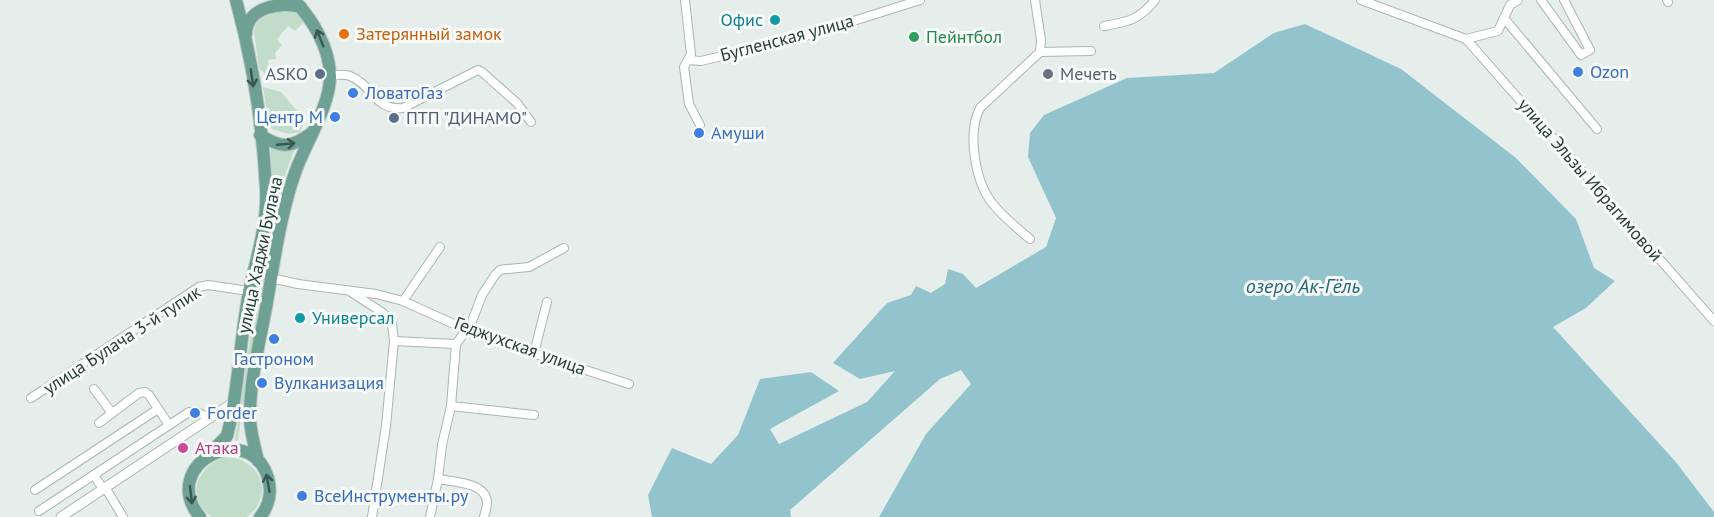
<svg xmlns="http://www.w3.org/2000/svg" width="1714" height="517" font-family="'PT Sans',sans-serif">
  <rect width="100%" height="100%" fill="#e6eeeb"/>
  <!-- green -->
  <g fill="#c1ddc9">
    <polygon points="278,11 297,12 305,21 295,31 288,26 277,39 282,45 275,53 276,59 268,60 269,78 259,68 254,31 256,24 261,18"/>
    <polygon points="263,87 281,92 305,120 300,132 289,134 272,129 269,124"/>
    <path d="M271,149l23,2c-17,41 -23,82 -30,125 -10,54 -18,109 -26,164l-2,1 -1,-1 35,-235z"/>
    <path d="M225,457c35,1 51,37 22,60h-35c-28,-19 -15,-51 13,-60z"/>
  </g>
  <!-- water -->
  <polygon fill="#93c4ce" points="1305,24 1401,69 1516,158 1576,219 1594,268 1615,281 1586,308 1553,327 1675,461 1714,512 1714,517 879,517 926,434 971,384 961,370 940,379 790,510 791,517 652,517 648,495 672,448 711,464 738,435 760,379 811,372 839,391 770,429 779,444 867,402 895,371 860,379 833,363 887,303 911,295 916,286 931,293 945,284 948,269 963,274 976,288 1046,247 1056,218 1028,157 1030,133 1044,115 1127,78 1214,73 1274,33"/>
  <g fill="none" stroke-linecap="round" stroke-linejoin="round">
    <!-- minor casing -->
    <g stroke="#a9b6b2" stroke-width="10">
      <g id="minor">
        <polyline points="685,0 691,54 684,67 689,104 700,125"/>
        <polyline points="1361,0 1466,39 1498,31 1510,5 1518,0"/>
        <polyline points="1541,0 1581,55 1590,50 1564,0"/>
        <polyline points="1667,0 1668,2"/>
        <polyline points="1504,18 1597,129"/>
        <path d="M1104,26c24,-4 35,-6 51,-26"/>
        <polyline points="1466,39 1714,321"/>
        <polyline points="1040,52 1091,51"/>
        <polyline points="688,60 701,61 806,36 920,0"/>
        <path d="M331,75c6,0 13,-1 19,1 22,8 24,35 53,32l75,-38 4,2 35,31 14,19"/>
        <path d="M1030,239c-13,-11 -27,-22 -38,-36 -17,-22 -25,-70 -12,-95l60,-56 1,-12 -6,-40"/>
        <polyline points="271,278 298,284 376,294 403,301 467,330 502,343 629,384"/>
        <polyline points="351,292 383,313 392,324 394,341 386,426 372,517"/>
        <polyline points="403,301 440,247"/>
        <polyline points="394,341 456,344"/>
        <polyline points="534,353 547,302"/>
        <polyline points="94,389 112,413"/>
        <polyline points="31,398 199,287 208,285 249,291"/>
        <polyline points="451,406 534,415"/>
        <polyline points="99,423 139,393 145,392 149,395 169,425"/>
        <polyline points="94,475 103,489"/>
        <path d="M438,479c15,3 49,3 49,24 0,4 -2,10 -3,14"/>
        <polyline points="105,487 123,517"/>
        <polyline points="35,490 158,409"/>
        <polyline points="39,511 189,412 197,412 209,418"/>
        <polyline points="430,517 438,479 442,445 451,406 456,344 471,324 482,295 495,275 500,270 507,269 529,267 564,248"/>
      </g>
    </g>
    <!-- tertiary casing -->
    <g stroke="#a9b6b2" stroke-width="11">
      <polyline id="tertiary" points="61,517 234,402"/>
    </g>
    <!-- primary casing -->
    <g stroke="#c2c9c8" stroke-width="14">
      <g id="primary">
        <path d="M246,34c1,-28 35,-32 55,-27"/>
        <path d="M260,135c22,14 31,13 52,-2"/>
        <path d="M204,459l23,-23 4,-17c8,-42 10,-85 18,-127 7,-33 19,-68 17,-103 -3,-61 -14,-130 -30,-189"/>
        <path d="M258,461c-3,-13 -7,-27 -8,-40 -1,-37 9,-76 16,-113 8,-45 14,-94 30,-138 10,-27 34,-65 34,-93 0,-29 -17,-57 -36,-77"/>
        <path d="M200,517c-43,-53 50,-99 68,-39 4,14 1,28 -8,39"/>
      </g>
    </g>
    <!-- minor -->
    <use href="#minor" stroke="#fff" stroke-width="8"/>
    <!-- tertiary -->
    <use href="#tertiary" stroke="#fff" stroke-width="9"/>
    <!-- primary -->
    <use href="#primary" stroke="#6ea094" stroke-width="12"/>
  </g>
  <!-- one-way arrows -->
  <defs><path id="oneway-shaft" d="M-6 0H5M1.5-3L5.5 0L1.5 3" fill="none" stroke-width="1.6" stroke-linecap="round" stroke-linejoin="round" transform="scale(1.5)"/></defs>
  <g stroke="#385750">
    <use href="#oneway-shaft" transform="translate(320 38) rotate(-112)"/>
    <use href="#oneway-shaft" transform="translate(252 78) rotate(82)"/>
    <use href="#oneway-shaft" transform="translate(286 144) rotate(-5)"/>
    <use href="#oneway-shaft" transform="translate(268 483) rotate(-100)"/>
    <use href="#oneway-shaft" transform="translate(191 495) rotate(83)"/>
  </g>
  <!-- markers -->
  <g fill="#0f9aa8" stroke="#f7faf9" stroke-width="2">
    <circle cx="775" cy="20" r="6"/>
    <circle cx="300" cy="318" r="6"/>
  </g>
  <circle fill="#e8710a" stroke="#f7faf9" stroke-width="2" cx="344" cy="34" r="6"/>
  <circle fill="#2e9e5b" stroke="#f7faf9" stroke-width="2" cx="914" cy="37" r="6"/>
  <g fill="#3f7fe0" stroke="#f7faf9" stroke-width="2">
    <circle cx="1578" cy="72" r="6"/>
    <circle cx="353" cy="93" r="6"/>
    <circle cx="335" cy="117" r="6"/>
    <circle cx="699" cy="133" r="6"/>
    <circle cx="274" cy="339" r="6"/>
    <circle cx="262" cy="383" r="6"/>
    <circle cx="195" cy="413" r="6"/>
    <circle cx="302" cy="496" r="6"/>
  </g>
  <g fill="#5c6f8a" stroke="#f7faf9" stroke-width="2">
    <circle cx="320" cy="74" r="6"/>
    <circle cx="394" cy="118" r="6"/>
  </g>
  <circle fill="#6b7280" stroke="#f7faf9" stroke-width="2" cx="1048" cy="74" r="6"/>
  <circle fill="#d1479c" stroke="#f7faf9" stroke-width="2" cx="183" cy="448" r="6"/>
  <g text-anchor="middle" stroke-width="6" stroke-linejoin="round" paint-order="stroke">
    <!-- culture labels -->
    <g font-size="18" fill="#0d838f" stroke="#f7faf9" text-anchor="end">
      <text x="763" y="26">Офис</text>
      <text x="312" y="324" text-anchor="start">Универсал</text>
    </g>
    <!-- food labels -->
    <g font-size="18" fill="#c56008" stroke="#f7faf9" text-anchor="start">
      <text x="356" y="40">Затерянный замок</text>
    </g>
    <!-- leisure labels -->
    <g font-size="18" fill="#27864d" stroke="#f7faf9" text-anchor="start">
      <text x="926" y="43">Пейнтбол</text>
    </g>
    <!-- street labels -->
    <g font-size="18" fill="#263f39" stroke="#f7faf9">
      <text transform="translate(787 38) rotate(-15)" y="6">Бугленская улица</text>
      <text transform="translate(1590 180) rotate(49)" y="6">улица Эльзы Ибрагимовой</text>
      <text transform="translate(260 255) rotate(-78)" y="6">улица Хаджи Булача</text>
      <text transform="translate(122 340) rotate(-33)" y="6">улица Булача 3-й тупик</text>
      <text transform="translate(520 346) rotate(20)" y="6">Геджухская улица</text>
    </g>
    <!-- shop labels -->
    <g font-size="18" fill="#366cbe" stroke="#f7faf9" text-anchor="start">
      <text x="1590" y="78">Ozon</text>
      <text x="365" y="99">ЛоватоГаз</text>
      <text x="323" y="123" text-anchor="end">Центр М</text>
      <text x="711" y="139">Амуши</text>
      <text x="274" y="365" text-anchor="middle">Гастроном</text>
      <text x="274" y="389">Вулканизация</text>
      <text x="207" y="419">Forder</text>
      <text x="314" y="502">ВсеИнструменты.ру</text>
    </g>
    <!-- service labels -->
    <g font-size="18" fill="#4e5e75" stroke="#f7faf9" text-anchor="end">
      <text x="308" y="80">ASKO</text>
      <text x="406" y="124" text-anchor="start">ПТП "ДИНАМО"</text>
    </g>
    <!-- worship labels -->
    <g font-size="18" fill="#5b616d" stroke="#f7faf9" text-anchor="start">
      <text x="1060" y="80">Мечеть</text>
    </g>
    <!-- hotel labels -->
    <g font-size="18" fill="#b23c85" stroke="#f7faf9" text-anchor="start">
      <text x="195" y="454">Атака</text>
    </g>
    <!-- water labels -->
    <g font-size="20" font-style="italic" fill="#236878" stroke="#f7faf9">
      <text x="1303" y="293">озеро Ак-Гёль</text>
    </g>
  </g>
</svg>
